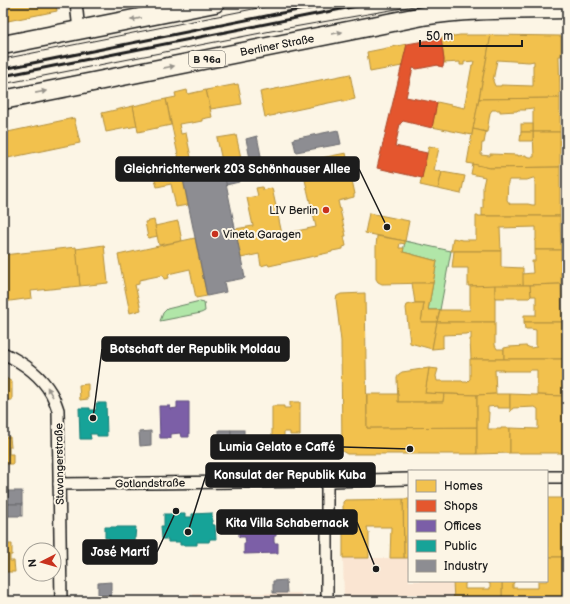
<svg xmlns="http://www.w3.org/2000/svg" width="570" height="604" font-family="'Balsamiq Sans',sans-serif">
  <rect width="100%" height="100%" fill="#fcf5e5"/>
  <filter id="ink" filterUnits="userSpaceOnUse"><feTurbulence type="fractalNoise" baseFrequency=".025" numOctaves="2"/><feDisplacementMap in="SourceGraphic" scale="8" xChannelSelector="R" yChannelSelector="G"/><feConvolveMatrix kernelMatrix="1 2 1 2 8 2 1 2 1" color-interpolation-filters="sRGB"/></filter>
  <g filter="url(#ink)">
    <!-- built -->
    <g fill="#fae5d2">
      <polygon points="343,558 409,558 409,581 453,581 454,601 344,601"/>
      <polygon points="301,593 301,601 193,601 193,594"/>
    </g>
    <!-- green -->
    <g fill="#b1e6a8" stroke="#668162">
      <polygon points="405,241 451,251 440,310 428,310 437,261 403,252"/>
      <polygon points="200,301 204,302 205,311 201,313 160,321 163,313 167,309"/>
    </g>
    <!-- homes -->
    <g fill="#f2c14e" stroke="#b2903f" fill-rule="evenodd">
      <polygon points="3,3 56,3 57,11 3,22"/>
      <polygon points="460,35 491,35 472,135 432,127 437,102 465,108 466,104 465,103 472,65 473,65 474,61 464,62 464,65 460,65 460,62 444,63 444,60 441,38"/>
      <path d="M491,35l70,1v20h-2l1,42 -81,1zM497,60l32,2 5,-1v4h-1v21l-32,-1v1h-6l-2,-5z"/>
      <polygon points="407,44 402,66 370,72 367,52"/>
      <polygon points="350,74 355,99 343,102 343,100 276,114 276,115 265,117 260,92"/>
      <polygon points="238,84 242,104 211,109 206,90"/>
      <polygon points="187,90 188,94 206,90 212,117 202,119 202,121 192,123 192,122 179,124 181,134 186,133 193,167 181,169 166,99 176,97 175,93"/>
      <polygon points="560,98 560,132 533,132 533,108 525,109 526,110 518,110 517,111 500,112 500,110 492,110 490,113 487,132 473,129 479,99"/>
      <polygon points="166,99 171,125 138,132 133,106"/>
      <polygon points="133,106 137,126 106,132 102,113"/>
      <polygon points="74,118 80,143 3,159 3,133"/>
      <rect x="521" y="124" width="12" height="8"/>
      <polygon points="473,129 486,132 484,143 482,143 481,155 490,156 490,154 518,155 518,156 526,155 526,156 530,157 534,157 533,132 560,132 560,167 490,168 467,163"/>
      <polygon points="521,132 533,132 533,141 520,141"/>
      <polygon points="236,135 241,158 222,161 217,138"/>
      <polygon points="429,146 439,148 434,170 442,172 438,189 420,185"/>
      <polygon points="346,153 355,194 354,194 354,197 338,201 346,236 344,236 346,246 343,247 343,249 332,251 332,252 269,266 268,264 261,266 259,254 241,258 235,229 253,226 247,198 258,196 256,188 262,187 263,190 272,188 282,234 316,227 305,180 313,179 313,176 324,173 321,158"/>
      <path d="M473,164l17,4 70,-1v49h-78v-8h1v-22l2,-9 -14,-3zM533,178h2v27h-3l-4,-1h-18l-3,-4 1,-18 1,-2h18z"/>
      <polygon points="181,170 188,205 176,207 171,184 157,187 154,176"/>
      <polygon points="442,172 465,176 461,194 438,189"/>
      <polygon points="369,213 409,221 405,241 365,233"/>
      <polygon points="476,216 560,216 561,250 535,250 535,240 536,240 536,227 500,228 501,251 451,251 453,238 462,240 476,240"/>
      <polygon points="154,220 158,236 148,238 145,222"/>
      <polygon points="178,221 182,241 159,245 155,226"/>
      <polygon points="377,236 405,241 405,244 400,243 399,248 404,248 403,252 437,261 433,283 382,284 378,282 376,279 376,247"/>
      <polygon points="195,238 207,296 196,298 190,269 168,274 169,278 164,279 163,275 139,280 139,284 135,285 141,310 130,313 118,255"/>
      <polygon points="104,245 108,283 80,286 76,249"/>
      <polygon points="76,247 80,286 31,291 32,298 3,302 3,255"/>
      <polygon points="535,250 561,250 561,284 523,285 522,274 533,273 532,261 535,261"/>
      <polygon points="454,251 501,251 501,267 523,268 523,285 468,286 468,268 452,268"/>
      <polygon points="412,283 433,283 428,310 440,310 437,322 421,322 424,303 415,303"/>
      <polygon points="561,284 562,322 524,322 524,315 536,315 536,296 531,296 530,285"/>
      <polygon points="495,285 495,322 437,322 440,310 470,310 470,286"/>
      <polygon points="495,285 530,285 531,296 529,298 495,298"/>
      <polygon points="365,293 367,428 477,427 477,454 347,454 342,451 341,341 336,299 337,296 341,294"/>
      <polygon points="415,303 424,303 421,322 437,322 432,349 410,343 406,308 407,305"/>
      <polygon points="437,322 495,322 495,345 497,349 504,349 504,359 471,359 470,339 471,339 471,333 466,334 443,335 443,348 432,349"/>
      <polygon points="524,322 562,322 563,359 504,359 504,348 509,347 526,346 531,348 536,347 536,330 531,329 525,329"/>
      <polygon points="470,359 563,359 563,396 537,395 537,370 529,370 529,371 504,371 503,370 495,370 496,394 477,395 425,393 429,368 438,369 436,376 437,381 462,381 463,382 467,382 470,379"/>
      <polygon points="429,368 425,393 444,394 443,402 398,402 397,378 399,374 402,372"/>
      <polygon points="6,378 12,382 12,400 3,400 3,379"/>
      <polygon points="88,384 88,399 80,400 79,385"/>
      <polygon points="367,394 398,394 398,402 443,402 444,394 477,395 477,427 367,428"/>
      <polygon points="496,394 510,394 510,408 497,408 497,406 488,407 488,412 489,412 488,429 501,429 501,428 510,428 510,453 477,454 477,395"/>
      <polygon points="510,394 563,396 563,405 566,405 566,411 563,412 564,439 567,439 567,453 510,453 510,428 538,429 538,409 535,407 513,408 510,412"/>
      <polygon points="290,402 300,402 300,435 290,435 290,432 284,432 284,437 272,437 272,406 284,406 284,408 290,408"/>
      <polygon points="3,437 10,437 11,447 9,447 9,454 13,454 13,464 3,464"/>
      <polygon points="547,498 561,498 564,502 565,557 547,557"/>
      <polygon points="403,499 409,499 409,558 404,558"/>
      <polygon points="403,499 404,558 390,558 391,527 367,527 368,532 369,532 369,558 343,558 343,502 345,500"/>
      <polygon points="3,544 12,544 12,555 10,555 10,561 14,561 15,572 3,572"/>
      <polygon points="547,557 565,557 565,601 502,601 502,581 514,581 514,583 513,583 513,588 538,588 538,581 547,581"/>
      <polygon points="453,581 466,581 466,583 465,583 465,589 490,589 490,583 489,584 489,581 502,581 502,601 454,601"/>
    </g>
    <!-- shops -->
    <g fill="#e4572e" stroke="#a84529">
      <polygon points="566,34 567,34 567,51 565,51"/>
      <polygon points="441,38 444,60 443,67 438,66 438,65 417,69 413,68 406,97 437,103 432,128 403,121 400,124 396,142 395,146 427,153 422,178 377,168 407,44"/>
    </g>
    <!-- offices -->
    <g fill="#7b5ea7" stroke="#5e4a7d">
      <polygon points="177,402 189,402 189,437 181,437 180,433 171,434 171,438 160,438 159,406 170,406 170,409 177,408"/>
      <polygon points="239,526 276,526 276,536 274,536 274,543 278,543 278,553 244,554 244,543 246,543 245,537 239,537"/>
    </g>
    <!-- public -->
    <g fill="#17a398" stroke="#187a73">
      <polygon points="96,403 106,403 107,436 97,436 97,434 90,434 91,439 80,439 79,408 90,408 90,410 96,410"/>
      <polygon points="212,513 212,525 215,525 216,539 210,539 209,542 197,542 197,545 180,545 180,542 168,542 168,539 162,539 161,526 164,526 164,514 185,514 185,517 192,517 192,514"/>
      <polygon points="105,527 136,527 135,538 134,538 134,544 140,544 141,555 108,555 107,544 109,544 109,538 105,538"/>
    </g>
    <!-- industry -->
    <g fill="#8d8d92" stroke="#6b6b6f">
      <polygon points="338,130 341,144 296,152 293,139"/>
      <polygon points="257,136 263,166 252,168 246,139"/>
      <polygon points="235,165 239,182 226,185 223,168"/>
      <polygon points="195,166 197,178 224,173 245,278 224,282 226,292 207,296 181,169"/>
      <polygon points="219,430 231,430 231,445 219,444"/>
      <rect x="231" y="430" width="13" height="15"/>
      <polygon points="151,431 151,445 140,446 139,432"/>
      <rect x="7" y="491" width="15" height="13"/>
      <rect x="7" y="504" width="15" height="12"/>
      <polygon points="286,580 287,593 273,593 273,581"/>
      <polygon points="111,582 111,596 98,596 98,583"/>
    </g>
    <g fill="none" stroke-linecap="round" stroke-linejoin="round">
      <!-- street casing -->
      <g stroke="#1c1c1c" stroke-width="14">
        <g id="street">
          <polyline points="76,3 79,30"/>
          <path d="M3,353c19,9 37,21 48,40 3,5 5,11 7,17l3,191"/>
          <polyline points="547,477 567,477"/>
          <polyline points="327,481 327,601"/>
          <polyline points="59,484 327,481 409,479"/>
        </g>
      </g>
      <!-- primary casing -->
      <g stroke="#1c1c1c" stroke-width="21">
        <g id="primary">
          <polyline points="3,45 215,3"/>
          <path d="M3,100l420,-84c47,-8 96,-6 144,-7"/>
        </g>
      </g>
      <!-- street -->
      <use href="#street" stroke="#fcf5e5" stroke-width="11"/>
      <!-- primary -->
      <use href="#primary" stroke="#fcf5e5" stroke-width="18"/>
      <!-- tram -->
      <g stroke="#1c1c1c" stroke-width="1">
        <polyline points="3,59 283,3"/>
        <polyline points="3,84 271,31 425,4 438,3"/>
      </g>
      <!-- rail -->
      <g stroke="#1c1c1c" stroke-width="3">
        <polyline points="3,69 276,14 338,3"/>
        <polyline points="3,76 372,3"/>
      </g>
    </g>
    <!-- one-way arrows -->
    <defs><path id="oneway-solid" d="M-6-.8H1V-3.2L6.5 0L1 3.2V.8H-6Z"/></defs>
    <g fill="#97938b">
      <use href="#oneway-solid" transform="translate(136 19) rotate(169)"/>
      <use href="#oneway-solid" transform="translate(337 33) rotate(-11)"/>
      <use href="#oneway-solid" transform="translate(169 67) rotate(-11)"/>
      <use href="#oneway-solid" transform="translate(41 92) rotate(-11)"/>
      <use href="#oneway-solid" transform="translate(50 392) rotate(-120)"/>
    </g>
  </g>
  <!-- markers -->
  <g fill="#c8321e" stroke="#fcf5e5" stroke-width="1.5">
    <circle cx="326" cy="210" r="4"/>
    <circle cx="215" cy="234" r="4"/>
  </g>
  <g text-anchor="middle" stroke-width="4" stroke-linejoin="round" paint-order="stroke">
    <!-- shield labels -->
    <rect fill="#fcf5e5" stroke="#5f5d58" stroke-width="1" x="189" y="51" width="36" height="16" rx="3"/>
    <g font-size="10" font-weight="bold" fill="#1c1c1c">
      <text x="207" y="63">B 96a</text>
    </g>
    <!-- street labels -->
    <g font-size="11" fill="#1c1c1c" stroke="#fcf5e5">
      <text transform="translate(277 45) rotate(-11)" y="4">Berliner Straße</text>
      <text transform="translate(59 464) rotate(-91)" y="4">Stavangerstraße</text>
      <text transform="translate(150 483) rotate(-1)" y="4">Gotlandstraße</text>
    </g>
    <!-- poi labels -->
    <g font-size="11" fill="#1c1c1c" stroke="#fcf5e5" text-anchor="end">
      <text x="318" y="214">LIV Berlin</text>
      <text x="223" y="238" text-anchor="start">Vineta Garagen</text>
    </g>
  </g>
  <!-- callouts -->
  <path fill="none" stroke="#1c1c1c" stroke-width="1.5" d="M387 227L359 169M93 418L102 349M410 449L343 447M188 532L206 475M376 569L357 522M176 511L157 552"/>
  <g fill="#1c1c1c" stroke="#fcf5e5" stroke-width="1.5">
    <circle cx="387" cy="227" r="4"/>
    <circle cx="93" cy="418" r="4"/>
    <circle cx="410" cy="449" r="4"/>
    <circle cx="188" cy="532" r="4"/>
    <circle cx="376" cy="569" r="4"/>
    <circle cx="176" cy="511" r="4"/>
  </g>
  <g fill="#1c1c1c" stroke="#1c1c1c" stroke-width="1.5">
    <rect x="116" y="157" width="243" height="24" rx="4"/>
    <rect x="102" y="337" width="187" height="24" rx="4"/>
    <rect x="211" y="435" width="132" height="24" rx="4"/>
    <rect x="206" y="463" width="169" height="24" rx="4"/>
    <rect x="217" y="510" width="140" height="24" rx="4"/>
    <rect x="83" y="540" width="74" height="24" rx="4"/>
  </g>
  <g font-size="12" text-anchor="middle" font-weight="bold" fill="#fff">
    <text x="237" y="173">Gleichrichterwerk 203 Schönhauser Allee</text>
    <text x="195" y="353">Botschaft der Republik Moldau</text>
    <text x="277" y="451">Lumia Gelato e Caffé</text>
    <text x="290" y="479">Konsulat der Republik Kuba</text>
    <text x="287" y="527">Kita Villa Schabernack</text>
    <text x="120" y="556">José Martí</text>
  </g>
  <!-- margin -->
  <rect width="570" height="604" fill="none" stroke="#fcf5e5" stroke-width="16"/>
  <rect x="8" y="8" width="554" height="588" fill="none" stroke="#1c1c1c" stroke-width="1.5" filter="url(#ink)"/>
  <!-- legend -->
  <rect x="408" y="470" width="140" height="112" fill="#fcf5e5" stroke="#a29e95"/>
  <rect x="416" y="480" width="20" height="12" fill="#f2c14e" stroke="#a29e95"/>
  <text x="444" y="490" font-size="12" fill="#1c1c1c">Homes</text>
  <rect x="416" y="500" width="20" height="12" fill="#e4572e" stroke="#a29e95"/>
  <text x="444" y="510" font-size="12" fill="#1c1c1c">Shops</text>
  <rect x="416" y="520" width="20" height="12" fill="#7b5ea7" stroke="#a29e95"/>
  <text x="444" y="530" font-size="12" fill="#1c1c1c">Offices</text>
  <rect x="416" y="540" width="20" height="12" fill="#17a398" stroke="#a29e95"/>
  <text x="444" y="550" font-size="12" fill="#1c1c1c">Public</text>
  <rect x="416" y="560" width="20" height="12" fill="#8d8d92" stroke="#a29e95"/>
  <text x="444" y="570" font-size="12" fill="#1c1c1c">Industry</text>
  <!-- north arrow -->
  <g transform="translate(42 562) rotate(264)"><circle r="19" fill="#fcf5e5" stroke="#a29e95"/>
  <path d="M0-3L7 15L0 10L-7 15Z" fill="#c8321e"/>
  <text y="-6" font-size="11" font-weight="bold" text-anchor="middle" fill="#1c1c1c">N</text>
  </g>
  <!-- scale -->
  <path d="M420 40v6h102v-6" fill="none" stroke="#1c1c1c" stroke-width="2"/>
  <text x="426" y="40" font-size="12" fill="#1c1c1c" stroke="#fcf5e5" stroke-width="3" paint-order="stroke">50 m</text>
</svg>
